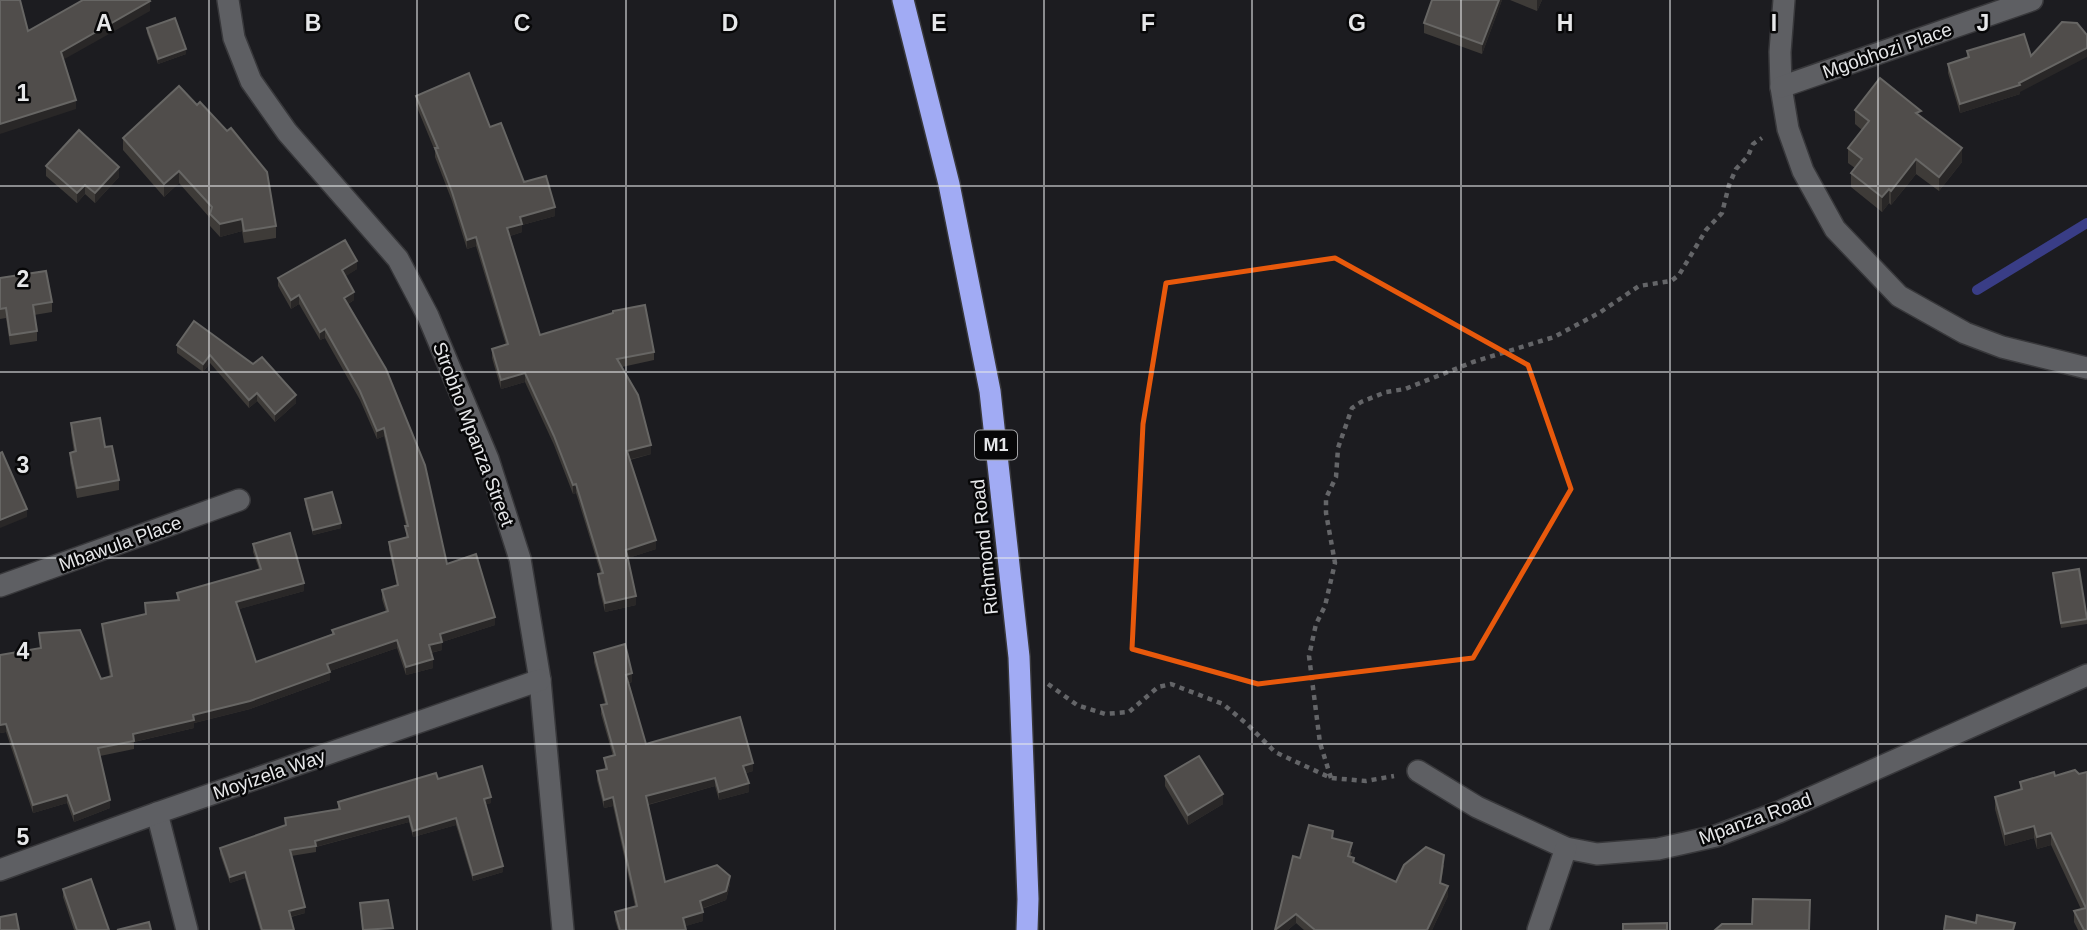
<svg xmlns="http://www.w3.org/2000/svg" width="2087" height="930" font-family="Helvetica,sans-serif">
  <rect width="100%" height="100%" fill="#1c1c20"/>
  <g fill="none" stroke-linecap="round" stroke-linejoin="round">
    <!-- stream -->
    <polyline stroke="#393d86" stroke-width="10" points="1977,290 2087,223"/>
    <!-- minor casing -->
    <g stroke="#38383b" stroke-width="24">
      <g id="minor">
        <polyline points="228,0 234,38 251,81 287,132 398,259 428,316 488,459 520,559 540,680 563,930"/>
        <polyline points="1784,0 1780,52 1781,87 1788,129 1803,171 1835,229 1899,296 1965,333 2002,347 2087,368"/>
        <polyline points="1781,87 2032,0"/>
        <polyline points="0,586 239,500"/>
        <polyline points="1418,771 1477,807 1566,848 1597,854 1658,849 1716,836 1779,812 2087,675"/>
        <polyline points="157,813 187,930"/>
        <polyline points="0,870 157,813 540,680"/>
        <polyline points="1538,930 1566,848"/>
      </g>
    </g>
    <!-- highway casing -->
    <g stroke="#38383b" stroke-width="24">
      <polyline id="highway" points="903,0 949,184 990,391 1019,657 1028,899 1027,930"/>
    </g>
    <!-- path -->
    <g stroke="#646568" stroke-width="4.5" stroke-dasharray="5 5" stroke-linecap="butt">
      <polyline points="1048,684 1077,705 1105,714 1129,712 1158,687 1171,684 1223,704 1248,725 1275,752 1331,778 1366,781 1394,776"/>
      <polyline points="1331,778 1320,743 1309,656 1316,624 1325,606 1335,563 1326,513 1326,498 1336,477 1338,448 1352,408 1361,402 1386,392 1405,389 1473,362 1554,337 1599,313 1639,286 1671,281 1679,275 1706,230 1722,213 1729,185 1736,169 1748,156 1753,144 1762,138"/>
    </g>
    <!-- minor -->
    <use href="#minor" stroke="#5e5f63" stroke-width="21"/>
    <!-- highway -->
    <use href="#highway" stroke="#a1abf4" stroke-width="21"/>
  </g>
  <!-- wall -->
  <g fill="#3e3b38">
    <polygon points="1502,0 1482,54 1424,33 1424,23 1439,1"/>
    <polygon points="1510,0 1542,0 1537,11"/>
    <polygon points="147,28 186,54 158,64 147,33"/>
    <polygon points="1967,51 2020,92 2020,94 1960,113 1948,73 1948,64 1967,58"/>
    <polygon points="416,96 490,127 524,182 555,216 522,225 522,232 510,236 540,335 654,352 654,360 622,367 651,454 630,460 656,549 628,558 636,605 605,612 598,583 598,574 601,574 576,493 573,494 554,445 525,382 501,389 492,358 492,349 506,345 476,246 467,249 452,201 435,157 435,151 416,105"/>
    <polygon points="1855,110 1921,117 1962,162 1939,191 1916,174 1891,205 1889,203 1882,212 1851,187 1851,173 1855,168 1848,163 1848,148 1862,130 1855,124"/>
    <polygon points="123,138 276,226 276,238 244,243 242,231 220,237 210,226 210,218 179,183 164,197 123,150"/>
    <polygon points="46,166 119,177 95,203 85,194 77,203 46,176"/>
    <polygon points="357,269 345,276 354,300 348,304 447,564 495,625 442,642 442,650 431,653 433,668 406,675 397,648 330,671 330,680 250,709 194,723 194,728 134,742 134,749 100,756 110,808 74,822 67,803 33,813 6,732 0,733 40,648 39,633 101,679 110,677 102,632 102,624 146,614 145,603 177,600 177,593 259,569 253,552 253,544 304,591 239,609 256,662 332,634 332,630 386,612 382,599 382,590 397,586 389,550 389,542 406,538 406,526 384,436 377,439 360,400 325,338 320,340 299,304 291,309 278,286 278,278"/>
    <polygon points="0,278 52,302 52,312 34,315 37,331 37,341 10,345 6,318 0,319"/>
    <polygon points="177,345 253,364 296,403 275,422 257,401 249,408 210,363 203,372 177,353"/>
    <polygon points="71,423 105,447 119,480 119,490 77,498 70,463 70,453 74,452 71,433"/>
    <polygon points="305,499 341,528 313,535 305,504"/>
    <polygon points="2053,573 2087,618 2087,624 2061,628"/>
    <polygon points="594,653 632,682 629,683 646,744 753,771 746,773 749,792 719,800 715,786 648,805 665,882 730,884 726,900 702,909 703,921 685,926 686,930 618,930 615,920 615,912 635,906 613,806 604,808 597,780 597,771 605,769 604,758 613,756 601,714 601,705 605,704 594,662"/>
    <polygon points="2079,774 2087,930 2078,930 2074,922 2074,911 2081,909 2051,845 2037,849 2034,838 2005,846 1995,809 1995,797 2020,790 2020,782 2055,776"/>
    <polygon points="1165,776 1223,804 1188,825 1165,786"/>
    <polygon points="438,779 491,803 486,804 503,872 473,881 456,825 413,837 409,822 316,847 316,852 291,856 305,913 291,917 294,930 260,930 245,878 230,883 220,854 220,848 285,825 285,818 338,809 338,802"/>
    <polygon points="1333,838 1352,853 1350,857 1354,862 1396,882 1444,865 1441,883 1448,896 1432,930 1304,930 1296,923 1288,930 1275,930"/>
    <polygon points="63,889 109,930 74,930 63,897"/>
  </g>
  <!-- shaded-wall -->
  <g fill="#292727">
    <polygon points="1499,0 1502,0 1482,54 1482,44"/>
    <polygon points="1537,0 1542,0 1537,11"/>
    <polygon points="150,1 150,11 61,61 61,52"/>
    <polygon points="2087,48 2087,57 2020,92 2020,94 1960,113 1960,104 2019,83"/>
    <polygon points="186,49 186,54 158,64 158,59"/>
    <polygon points="76,100 76,109 0,134 0,124"/>
    <polygon points="1962,148 1962,162 1939,191 1939,177"/>
    <polygon points="1916,159 1916,174 1891,205 1891,191"/>
    <polygon points="119,167 119,177 95,203 95,193"/>
    <polygon points="179,171 179,183 164,197 164,184"/>
    <polygon points="85,185 85,194 77,203 77,193"/>
    <polygon points="1889,189 1889,203 1882,212 1882,197"/>
    <polygon points="555,207 555,216 522,225 522,232 507,237 507,228 520,217"/>
    <polygon points="242,219 242,231 220,237 220,224"/>
    <polygon points="476,237 476,246 467,249 467,240"/>
    <polygon points="357,261 357,269 342,279 342,270"/>
    <polygon points="354,292 354,300 344,306 344,298"/>
    <polygon points="299,295 299,304 291,309 291,300"/>
    <polygon points="325,329 325,338 320,340 320,332"/>
    <polygon points="210,355 210,363 203,372 203,364"/>
    <polygon points="525,373 525,382 501,389 501,380"/>
    <polygon points="257,393 257,401 249,408 249,400"/>
    <polygon points="296,395 296,403 275,422 275,414"/>
    <polygon points="384,428 384,436 377,439 377,431"/>
    <polygon points="651,445 651,454 627,460 627,451"/>
    <polygon points="576,484 576,493 573,494 573,485"/>
    <polygon points="27,509 27,517 0,528 0,520"/>
    <polygon points="341,523 341,528 313,535 313,530"/>
    <polygon points="656,540 656,549 626,559 626,550"/>
    <polygon points="304,583 304,591 236,610 236,602"/>
    <polygon points="636,596 636,605 605,612 605,603"/>
    <polygon points="495,617 495,625 442,642 442,650 429,653 429,645 440,634"/>
    <polygon points="397,640 397,648 327,672 327,664"/>
    <polygon points="433,659 433,668 406,675 406,667"/>
    <polygon points="330,672 330,680 250,709 194,723 194,728 133,742 133,734"/>
    <polygon points="632,673 632,682 626,683 626,675"/>
    <polygon points="6,724 6,732 0,733 0,725"/>
    <polygon points="753,763 753,771 743,774 743,766"/>
    <polygon points="715,778 715,786 646,805 646,796"/>
    <polygon points="749,783 749,792 719,800 719,792"/>
    <polygon points="1223,794 1223,804 1188,825 1188,815"/>
    <polygon points="67,795 67,803 33,813 33,805"/>
    <polygon points="491,797 491,803 484,805 484,799"/>
    <polygon points="613,797 613,806 604,808 604,800"/>
    <polygon points="110,800 110,808 74,822 74,814"/>
    <polygon points="409,816 409,822 315,847 315,841"/>
    <polygon points="456,818 456,825 413,837 413,831"/>
    <polygon points="2034,826 2034,838 2005,846 2005,834"/>
    <polygon points="2051,833 2051,845 2037,849 2037,837"/>
    <polygon points="503,866 503,872 473,881 473,875"/>
    <polygon points="245,872 245,878 230,883 230,877"/>
    <polygon points="730,876 730,884 726,900 700,909 700,901"/>
    <polygon points="1448,886 1448,896 1432,930 1427,930"/>
    <polygon points="305,907 305,913 289,917 289,911"/>
    <polygon points="703,912 703,921 683,927 683,918"/>
    <polygon points="1296,914 1296,923 1288,930 1275,930"/>
  </g>
  <!-- building -->
  <g fill="#504d4b" stroke="#676664" stroke-width="2">
    <polygon points="0,0 20,0 28,31 83,0 149,0 150,1 61,52 76,100 0,124"/>
    <polygon points="1432,0 1499,0 1482,44 1424,23"/>
    <polygon points="175,18 186,49 158,59 147,28"/>
    <polygon points="2062,22 2077,23 2087,35 2087,48 2019,83 2020,85 1960,104 1948,64 1969,57 1967,51 2024,34 2031,56"/>
    <polygon points="469,73 490,127 501,123 524,182 546,176 555,207 520,217 522,224 507,228 540,335 613,313 613,311 645,305 654,352 617,359 638,395 651,445 627,451 656,540 626,550 636,596 605,603 598,574 603,573 576,484 573,485 554,436 525,373 501,380 492,349 508,344 476,237 467,240 452,192 435,148 438,148 416,96"/>
    <polygon points="1880,78 1921,111 1916,113 1962,148 1939,177 1916,159 1891,191 1889,189 1882,197 1851,173 1862,159 1848,148 1869,121 1855,110"/>
    <polygon points="179,86 197,105 200,102 227,131 231,128 267,172 276,226 244,231 242,219 220,224 210,214 212,207 179,171 164,184 123,138"/>
    <polygon points="79,130 119,167 95,193 85,185 77,193 46,166"/>
    <polygon points="345,240 357,261 342,270 354,292 344,298 386,369 425,465 447,564 476,554 495,617 440,634 442,642 429,645 433,659 406,667 397,640 327,664 330,672 250,701 193,715 194,720 133,734 134,741 98,748 110,800 74,814 67,795 33,805 6,724 0,725 0,655 41,648 39,633 80,630 101,679 112,676 102,624 146,614 145,603 179,600 177,593 261,569 253,544 290,533 304,583 236,602 256,662 334,634 332,630 388,611 382,590 398,585 389,542 408,537 405,526 408,526 384,428 377,431 360,391 325,329 320,332 299,295 291,300 278,278"/>
    <polygon points="46,271 52,302 33,305 37,331 10,335 6,308 0,309 0,278"/>
    <polygon points="194,321 253,364 262,357 296,395 275,414 257,393 249,400 210,355 203,364 177,345"/>
    <polygon points="100,418 105,447 112,446 119,480 77,488 70,453 76,451 71,423"/>
    <polygon points="2,452 27,509 0,520 0,453"/>
    <polygon points="332,492 341,523 313,530 305,499"/>
    <polygon points="2079,569 2087,619 2061,623 2053,573"/>
    <polygon points="625,644 632,673 626,675 646,744 740,717 753,763 743,766 749,783 719,792 715,778 646,796 665,882 717,865 730,876 726,891 700,901 703,912 683,918 686,930 620,930 615,912 637,906 613,797 604,800 597,771 607,769 604,758 615,755 601,705 607,704 594,653"/>
    <polygon points="1199,756 1223,794 1188,815 1165,776"/>
    <polygon points="482,766 491,797 484,799 503,866 473,875 456,818 413,831 409,816 315,841 316,846 290,850 305,907 289,911 294,930 262,930 245,872 230,877 220,848 286,825 285,818 340,809 338,802 436,773 438,779"/>
    <polygon points="2075,770 2079,774 2087,772 2087,930 2084,930 2074,911 2086,908 2051,833 2037,837 2034,826 2005,834 1995,797 2022,789 2020,782 2054,772 2055,776"/>
    <polygon points="1309,825 1333,831 1332,838 1352,843 1348,856 1354,858 1353,862 1396,882 1404,865 1426,847 1444,855 1440,883 1448,886 1427,930 1315,930 1296,914 1275,930 1293,856 1300,858"/>
    <polygon points="91,879 109,930 77,930 63,889"/>
    <polygon points="1753,899 1810,900 1809,930 1715,930 1722,924 1752,924"/>
    <polygon points="388,900 393,928 363,930 360,903"/>
    <polygon points="16,914 19,930 0,930 0,917"/>
    <polygon points="1977,915 2015,923 2013,930 1944,930 1946,916 1976,923"/>
    <polygon points="149,922 151,930 117,930"/>
    <polygon points="1667,923 1667,930 1623,930 1623,924"/>
  </g>
  <!-- marked area -->
  <path fill="none" stroke="#e8590c" stroke-width="5" stroke-linejoin="round" d="M1335,258l193,107 43,124 -98,169 -215,26 -126,-35 11,-225 23,-141z"/>
  <!-- grid -->
  <path fill="none" stroke="#e6e7e9" stroke-width="2" stroke-opacity="0.55" d="M209,0v930M417,0v930M626,0v930M835,0v930M1044,0v930M1252,0v930M1461,0v930M1670,0v930M1878,0v930M0,186h2087M0,372h2087M0,558h2087M0,744h2087"/>
  <g text-anchor="middle" stroke-width="5" stroke-linejoin="round" paint-order="stroke">
    <!-- shield labels -->
    <rect fill="#070708" stroke="#a3a4a6" stroke-width="2" x="975" y="430.5" width="42" height="29" rx="5"/>
    <g font-size="18" font-weight="bold" fill="#e6e7e9">
      <text x="996" y="451">M1</text>
    </g>
    <!-- street labels -->
    <g font-size="19" fill="#e6e7e9" stroke="#070708">
      <text transform="translate(1887 50) rotate(-19)" y="7">Mgobhozi Place</text>
      <text transform="translate(474 434) rotate(69)" y="7">Strobho Mpanza Street</text>
      <text transform="translate(120 543) rotate(-20)" y="7">Mbawula Place</text>
      <text transform="translate(984 547) rotate(-96)" y="7">Richmond Road</text>
      <text transform="translate(269 774) rotate(-19)" y="7">Moyizela Way</text>
      <text transform="translate(1755 818) rotate(-20)" y="7">Mpanza Road</text>
    </g>
  </g>
  <g font-size="23" text-anchor="middle" font-weight="bold" fill="#e6e7e9" stroke="#070708" stroke-width="5" stroke-linejoin="round" paint-order="stroke">
    <text x="104" y="31">A</text>
    <text x="313" y="31">B</text>
    <text x="522" y="31">C</text>
    <text x="730" y="31">D</text>
    <text x="939" y="31">E</text>
    <text x="1148" y="31">F</text>
    <text x="1357" y="31">G</text>
    <text x="1565" y="31">H</text>
    <text x="1774" y="31">I</text>
    <text x="1983" y="31">J</text>
    <text x="23" y="101">1</text>
    <text x="23" y="287">2</text>
    <text x="23" y="473">3</text>
    <text x="23" y="659">4</text>
    <text x="23" y="845">5</text>
  </g>
</svg>
